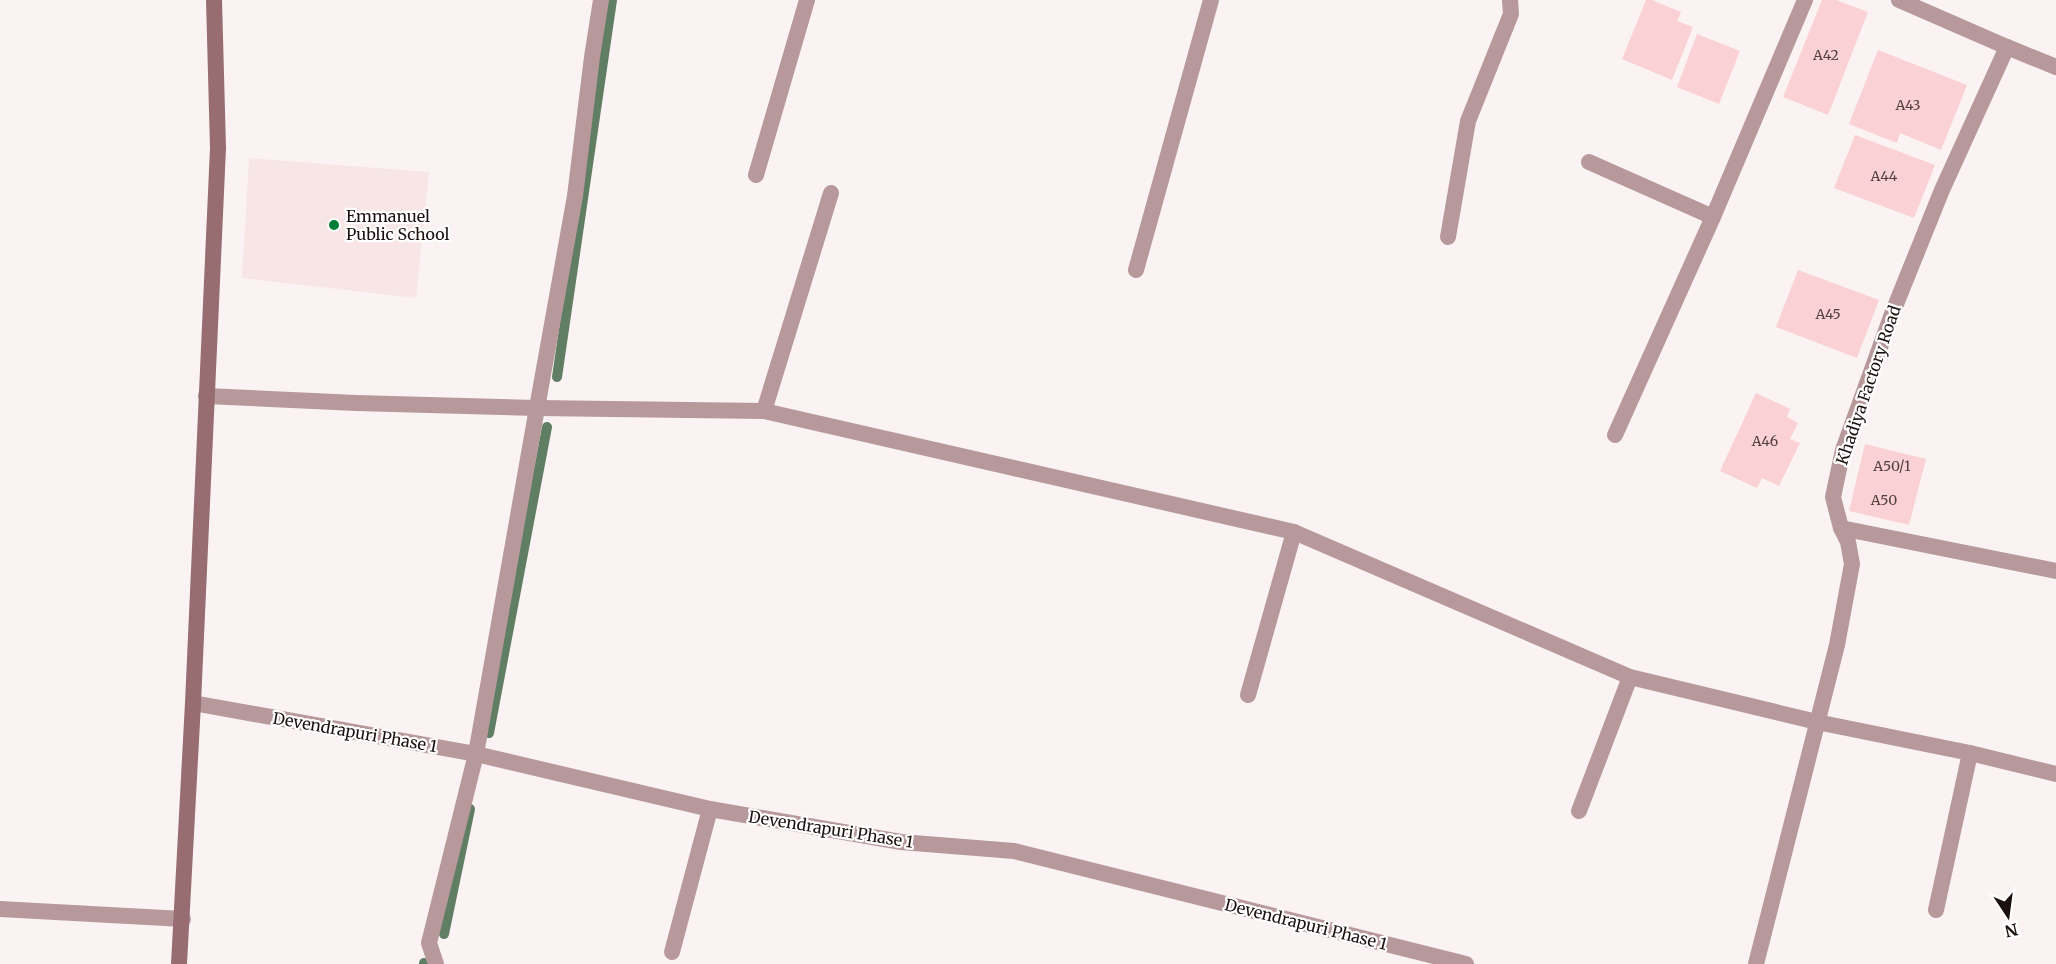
<svg xmlns="http://www.w3.org/2000/svg" width="2056" height="964" font-family="Merriweather,serif">
  <rect width="100%" height="100%" fill="#fbf3f3"/>
  <!-- built -->
  <polygon fill="#f8e5e6" points="249,158 429,172 416,298 242,278"/>
  <g fill="none" stroke-linecap="round" stroke-linejoin="round">
    <!-- stream -->
    <g stroke="#607e63" stroke-width="10">
      <polyline points="557,377 612,0"/>
      <polyline points="489,733 547,427"/>
      <polyline points="444,934 470,809"/>
      <polyline points="424,964 424,963"/>
    </g>
  </g>
  <!-- building -->
  <g fill="#fad1d4">
    <polygon points="1646,0 1652,0 1681,12 1677,21 1693,27 1672,80 1622,59"/>
    <polygon points="1822,0 1836,0 1868,12 1828,115 1783,97"/>
    <polygon points="1697,34 1740,51 1719,104 1677,87"/>
    <polygon points="1878,50 1967,85 1941,150 1900,133 1897,143 1849,124"/>
    <polygon points="1855,135 1935,165 1914,218 1834,188"/>
    <polygon points="1798,270 1879,300 1857,358 1776,327"/>
    <polygon points="1756,393 1790,409 1787,417 1798,423 1790,439 1800,443 1779,486 1762,478 1757,488 1720,471"/>
    <polygon points="1865,444 1926,459 1909,525 1849,511"/>
  </g>
  <g fill="none" stroke-linecap="round" stroke-linejoin="round">
    <!-- service -->
    <polyline stroke="#b7999c" stroke-width="16" points="764,411 831,193"/>
    <!-- pedestrian -->
    <polyline stroke="#b7999c" stroke-width="16" points="476,754 537,408"/>
    <!-- minor -->
    <g stroke="#b7999c" stroke-width="16">
      <polyline points="1899,0 2007,47"/>
      <polyline points="1589,162 1713,217"/>
      <polyline points="756,175 807,0"/>
      <polyline points="1448,237 1468,121 1511,14 1510,0"/>
      <polyline points="1136,270 1211,0"/>
      <polyline points="206,396 356,403 537,408 764,411 1294,532 1630,677 1817,722 1970,753 2056,774"/>
      <polyline points="537,408 575,196 592,57 601,0"/>
      <polyline points="1615,435 1713,217 1805,0"/>
      <polyline points="1841,528 2056,571"/>
      <polyline points="1248,695 1294,532"/>
      <polyline points="193,703 476,754 710,809 901,842 1014,851 1466,964"/>
      <polyline points="1579,811 1630,677"/>
      <polyline points="0,909 183,919"/>
      <polyline points="1936,910 1970,753"/>
      <polyline points="672,952 710,809"/>
      <polyline points="436,964 429,943 476,754"/>
      <polyline points="1756,964 1837,645 1852,564 1848,542 1841,528 1833,497 1843,450 1892,314 1942,190 2007,47 2056,67"/>
    </g>
    <!-- secondary -->
    <polyline stroke="#976d71" stroke-width="16" points="179,964 193,703 218,148 214,0"/>
  </g>
  <!-- markers -->
  <circle fill="#007e37" stroke="#fff" stroke-width="2" cx="334" cy="225" r="6"/>
  <g text-anchor="middle" stroke-width="4.5" stroke-linejoin="round" paint-order="stroke">
    <!-- number labels -->
    <g font-size="14" fill="#544041">
      <text x="1826" y="60">A42</text>
      <text x="1908" y="110">A43</text>
      <text x="1884" y="181">A44</text>
      <text x="1828" y="319">A45</text>
      <text x="1765" y="446">A46</text>
      <text x="1892" y="471">A50/1</text>
      <text x="1884" y="505">A50</text>
    </g>
    <!-- poi labels -->
    <g font-size="16" fill="#1c0f10" stroke="#fff" text-anchor="start">
      <text x="346" y="222">Emmanuel<tspan x="346" dy="18">Public School</tspan></text>
    </g>
    <!-- street labels -->
    <g font-size="16" fill="#1c0f10" stroke="#fff">
      <text transform="translate(1868 385) rotate(-71)" y="6">Khadiya Factory Road</text>
      <text transform="translate(355 732) rotate(10)" y="6">Devendrapuri Phase 1</text>
      <text transform="translate(831 829) rotate(9)" y="6">Devendrapuri Phase 1</text>
      <text transform="translate(1306 924) rotate(14)" y="6">Devendrapuri Phase 1</text>
    </g>
  </g>
  <!-- north arrow -->
  <g transform="translate(2008 916) rotate(167)" stroke="#ffffff" stroke-width="4.5" paint-order="stroke">
  <path d="M0-4.5L10 22L0 15L-10 22Z" fill="#1c0f10"/>
  <text y="-9" font-size="16" font-weight="bold" text-anchor="middle" fill="#1c0f10">N</text>
  </g>
</svg>
